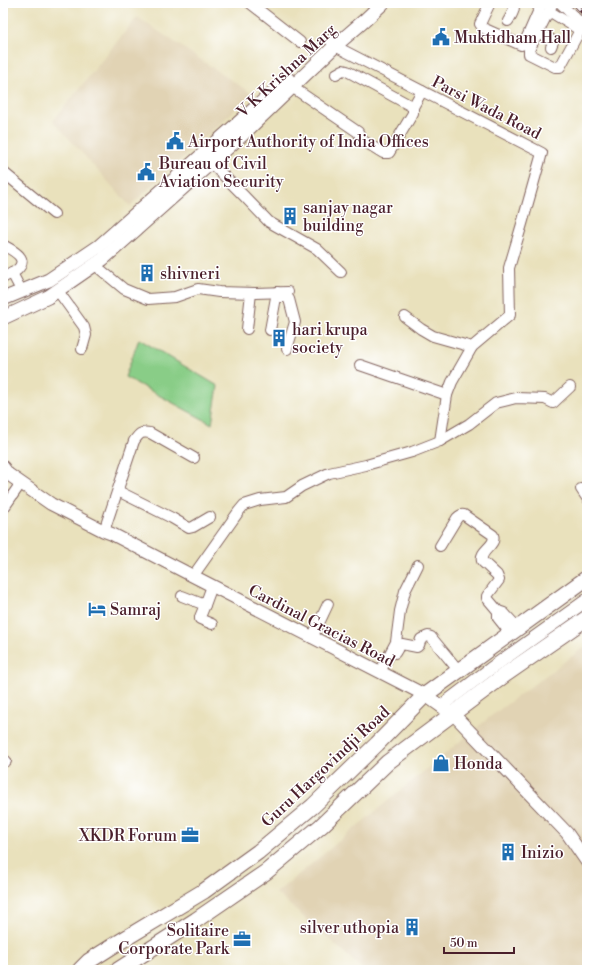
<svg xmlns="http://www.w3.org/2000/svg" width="590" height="973" font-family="'Libre Bodoni',serif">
  <rect width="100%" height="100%" fill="#fff"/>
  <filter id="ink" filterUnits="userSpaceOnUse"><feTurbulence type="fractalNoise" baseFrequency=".025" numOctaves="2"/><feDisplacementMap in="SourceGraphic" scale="8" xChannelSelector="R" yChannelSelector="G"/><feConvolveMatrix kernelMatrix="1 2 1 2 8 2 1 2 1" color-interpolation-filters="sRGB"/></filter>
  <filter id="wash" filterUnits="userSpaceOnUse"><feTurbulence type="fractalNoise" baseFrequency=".012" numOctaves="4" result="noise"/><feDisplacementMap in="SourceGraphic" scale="16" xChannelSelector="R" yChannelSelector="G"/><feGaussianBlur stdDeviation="0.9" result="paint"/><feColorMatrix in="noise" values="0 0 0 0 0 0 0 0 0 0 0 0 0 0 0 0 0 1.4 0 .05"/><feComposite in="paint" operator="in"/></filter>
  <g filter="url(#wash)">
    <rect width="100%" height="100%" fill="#e9e1bc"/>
    <!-- built -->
    <g fill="#e1d3b4">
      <polygon points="137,17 252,94 130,206 53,121"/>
      <polygon points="587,645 587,970 364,970 276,893 491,716"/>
    </g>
    <!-- green -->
    <polygon fill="#89cd87" stroke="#6a7659" points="139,339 218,386 212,424 125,377"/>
  </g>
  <g filter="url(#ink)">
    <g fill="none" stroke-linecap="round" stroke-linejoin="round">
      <!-- minor casing -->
      <g stroke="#82635e" stroke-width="12">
        <g id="minor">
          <polyline points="250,3 300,42"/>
          <polyline points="490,3 480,24 483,28 521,45 524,44 542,3"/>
          <polyline points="560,3 587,29"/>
          <polyline points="549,11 578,29 579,32 560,67 555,67 529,54 529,50 553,3"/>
          <path d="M508,21c3,-5 8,-12 5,-18"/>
          <polyline points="538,32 553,41 553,42 551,47"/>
          <polyline points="330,40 335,46 542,153 522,224 509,268 510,315 472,347 452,382 447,395 440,441"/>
          <polyline points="336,74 343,70 347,71 413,107 422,91"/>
          <polyline points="292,87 358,132 362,140 383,153 389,153 413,113 413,107"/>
          <polyline points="211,163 244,196 269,222 317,249 341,272"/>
          <polyline points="3,172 54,214"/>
          <path d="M3,245c9,5 27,13 14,25 -4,3 -10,5 -14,8"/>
          <polyline points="95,265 124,289 148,299 175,297 198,289 219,292 255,293 288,292"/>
          <polyline points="12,273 22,292"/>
          <polyline points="58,291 84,327 86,335 82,349"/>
          <polyline points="276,297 285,297 289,299 295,322 287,349"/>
          <polyline points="405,317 421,329 433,336 472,347"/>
          <polyline points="247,329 251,293"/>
          <polyline points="270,330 277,292"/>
          <polyline points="360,365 447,395"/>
          <polyline points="581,489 587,498"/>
          <polyline points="118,491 172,518 189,528 193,527 210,517"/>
          <polyline points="3,509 21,483"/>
          <path d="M104,531l30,-90c5,-7 7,-10 16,-8l44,25"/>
          <path d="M440,546l17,-28c2,-2 4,-4 7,-3l29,20c4,11 -14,15 -11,26l15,14 2,5 -12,16v2l11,13 6,2 14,15"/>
          <polyline points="193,576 239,511 244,505 260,500 286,497 302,486 329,473 366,465 412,452 440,441 469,424 496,403 516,398 545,399 553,403 570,387"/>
          <polyline points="182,596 205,605 200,617 200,619 212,624"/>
          <polyline points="205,605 212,586"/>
          <polyline points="498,611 498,618 510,633"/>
          <polyline points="312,638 328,604"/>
          <polyline points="395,653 398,648 402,644 417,647 419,645 421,639 428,636 431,637 459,671"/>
          <polyline points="380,672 396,642 400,611 405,591 418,565"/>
          <polyline points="3,760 6,761"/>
        </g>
      </g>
      <!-- tertiary casing -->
      <g stroke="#82635e" stroke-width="14">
        <g id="tertiary">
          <polyline points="3,467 8,474 51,504 104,531 112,534 193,576 425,695 452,714 457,718 567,833 587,862"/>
          <polyline points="441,706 490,669 587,600"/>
        </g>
      </g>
      <!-- secondary casing -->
      <g stroke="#82635e" stroke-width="15">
        <g id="secondary">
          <polyline points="3,299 49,280 98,247 288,79"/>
          <polyline points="3,318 48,297 103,259 241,136 335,46 365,20 383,3"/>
        </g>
      </g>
      <!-- primary casing -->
      <g stroke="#82635e" stroke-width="17">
        <g id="primary">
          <polyline points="80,970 89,961 116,944 204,891 258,852 313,806 377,744 425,695 587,578"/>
          <polyline points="118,970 196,920 266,872 321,826 388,762 506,674 587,618"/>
        </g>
      </g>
      <!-- minor -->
      <use href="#minor" stroke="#fff" stroke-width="10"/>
      <!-- tertiary -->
      <use href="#tertiary" stroke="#fff" stroke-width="12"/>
      <!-- secondary -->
      <use href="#secondary" stroke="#fff" stroke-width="13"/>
      <!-- primary -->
      <use href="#primary" stroke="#fff" stroke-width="15"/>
      <!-- rail casing -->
      <g stroke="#4a1f2b" stroke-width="4.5">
        <g id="rail">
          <polyline points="574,3 587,17"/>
          <polyline points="586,3 587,4"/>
        </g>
      </g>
      <!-- rail -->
      <use href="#rail" stroke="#fff" stroke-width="3" stroke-dasharray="9" stroke-linecap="butt"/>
    </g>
  </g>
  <!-- icons -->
  <defs>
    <g id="civic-bare" transform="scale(1.38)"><path d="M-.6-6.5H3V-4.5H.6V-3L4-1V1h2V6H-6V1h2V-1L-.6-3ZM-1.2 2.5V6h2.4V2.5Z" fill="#1f6fb2" stroke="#fff" stroke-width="2.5" paint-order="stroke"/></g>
    <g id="building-bare" transform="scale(1.38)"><path d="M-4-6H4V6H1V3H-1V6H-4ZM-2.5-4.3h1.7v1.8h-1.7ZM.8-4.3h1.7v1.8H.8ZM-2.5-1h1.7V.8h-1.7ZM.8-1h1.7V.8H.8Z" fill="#1f6fb2" stroke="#fff" stroke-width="2.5" paint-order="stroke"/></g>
    <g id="hotel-bare" transform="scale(1.38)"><path d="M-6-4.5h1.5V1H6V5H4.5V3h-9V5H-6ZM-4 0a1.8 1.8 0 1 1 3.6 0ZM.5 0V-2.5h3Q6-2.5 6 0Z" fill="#1f6fb2" stroke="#fff" stroke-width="2.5" paint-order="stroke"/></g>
    <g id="shop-bare" transform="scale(1.38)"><path d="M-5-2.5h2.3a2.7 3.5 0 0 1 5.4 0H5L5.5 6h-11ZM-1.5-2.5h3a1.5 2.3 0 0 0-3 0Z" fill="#1f6fb2" stroke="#fff" stroke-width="2.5" paint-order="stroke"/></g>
    <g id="office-bare" transform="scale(1.38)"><path d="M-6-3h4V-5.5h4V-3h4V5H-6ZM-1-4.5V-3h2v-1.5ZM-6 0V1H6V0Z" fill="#1f6fb2" stroke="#fff" stroke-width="2.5" paint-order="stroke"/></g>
  </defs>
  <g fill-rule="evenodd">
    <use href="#civic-bare" x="441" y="37"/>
    <use href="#civic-bare" x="175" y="141"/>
    <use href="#civic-bare" x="146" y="172"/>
    <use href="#building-bare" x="290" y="216"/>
    <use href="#building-bare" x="147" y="273"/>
    <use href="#building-bare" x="279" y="338"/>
    <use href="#hotel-bare" x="97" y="609"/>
    <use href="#shop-bare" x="441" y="763"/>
    <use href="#office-bare" x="190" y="835"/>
    <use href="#building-bare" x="508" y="852"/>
    <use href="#building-bare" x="412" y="927"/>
    <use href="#office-bare" x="242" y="939"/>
  </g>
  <g text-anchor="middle" stroke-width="3" stroke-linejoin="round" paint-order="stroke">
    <!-- poi labels -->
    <g font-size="16" fill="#4a1f2b" stroke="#fff" text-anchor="start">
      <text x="454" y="43">Muktidham Hall</text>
      <text x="188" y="147">Airport Authority of India Offices</text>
      <text x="159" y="169">Bureau of Civil<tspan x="159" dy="18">Aviation Security</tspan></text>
      <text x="303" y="213">sanjay nagar<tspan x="303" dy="18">building</tspan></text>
      <text x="160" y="279">shivneri</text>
      <text x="292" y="335">hari krupa<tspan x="292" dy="18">society</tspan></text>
      <text x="110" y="615">Samraj</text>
      <text x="454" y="769">Honda</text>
      <text x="177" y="841" text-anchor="end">XKDR Forum</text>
      <text x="521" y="858">Inizio</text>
      <text x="399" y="933" text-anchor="end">silver uthopia</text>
      <text x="229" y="936" text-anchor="end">Solitaire<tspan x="229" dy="18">Corporate Park</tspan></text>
    </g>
    <!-- street labels -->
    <g font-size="16" fill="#4a1f2b" stroke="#fff">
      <text transform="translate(286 70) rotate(-43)" y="6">V K Krishna Marg</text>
      <text transform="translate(487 107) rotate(27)" y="6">Parsi Wada Road</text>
      <text transform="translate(322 625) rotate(27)" y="6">Cardinal Gracias Road</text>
      <text transform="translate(325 766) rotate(-43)" y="6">Guru Hargovindji Road</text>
    </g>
  </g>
  <!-- margin -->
  <rect width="590" height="973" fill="none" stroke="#fff" stroke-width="16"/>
  <!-- scale -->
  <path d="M444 947v6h70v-6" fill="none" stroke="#4a1f2b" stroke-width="2"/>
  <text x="450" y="947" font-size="12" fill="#4a1f2b" stroke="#ffffff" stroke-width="3" paint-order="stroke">50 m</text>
</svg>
